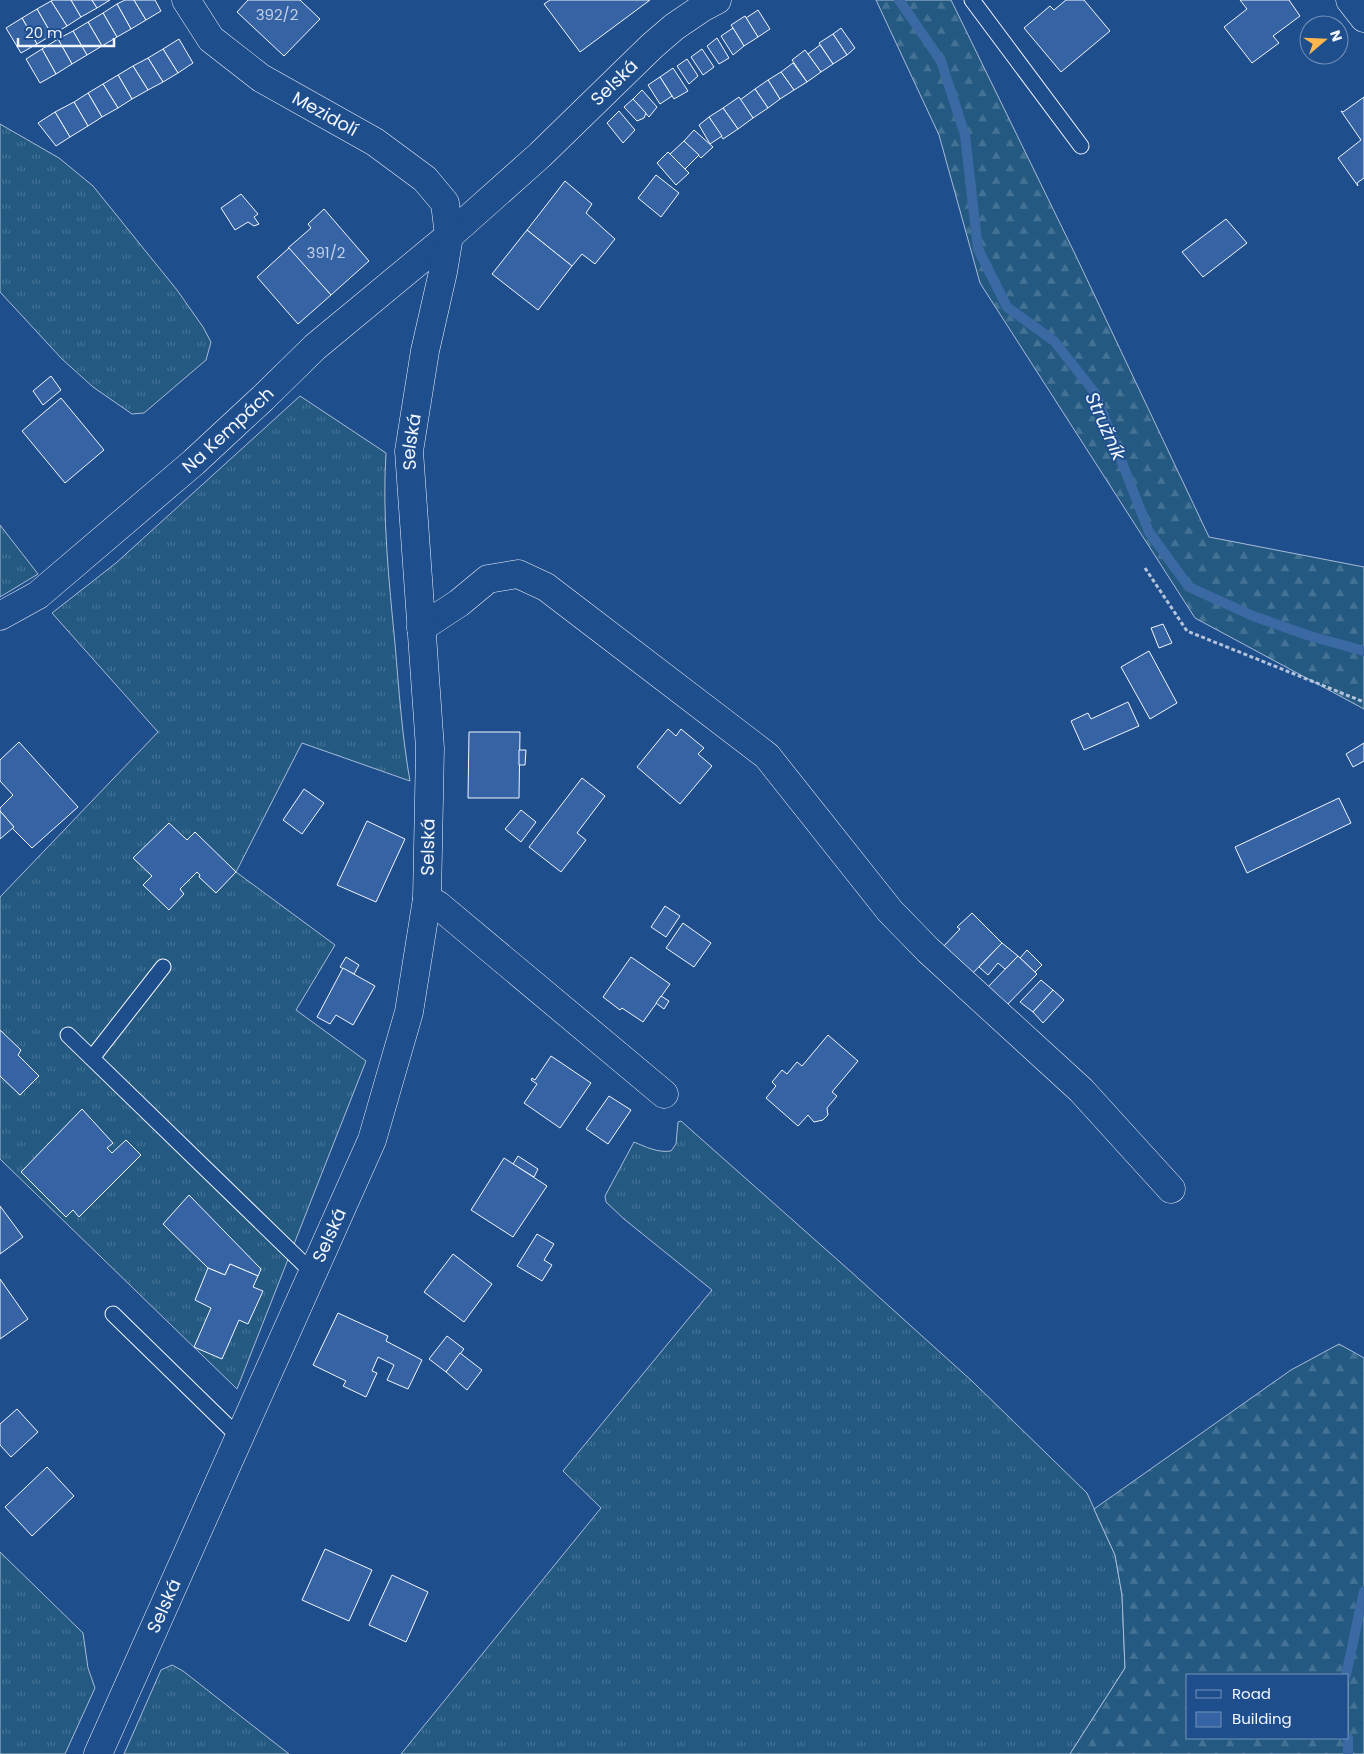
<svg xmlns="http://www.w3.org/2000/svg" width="1364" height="1754" font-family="Poppins,sans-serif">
  <defs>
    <pattern id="grass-tufts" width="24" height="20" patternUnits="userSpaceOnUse" patternTransform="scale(1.25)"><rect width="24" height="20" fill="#245a82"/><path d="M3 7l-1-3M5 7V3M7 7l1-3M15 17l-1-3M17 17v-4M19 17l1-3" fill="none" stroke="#447295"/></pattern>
    <pattern id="forest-firs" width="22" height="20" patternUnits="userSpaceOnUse" patternTransform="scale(1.25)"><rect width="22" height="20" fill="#245a82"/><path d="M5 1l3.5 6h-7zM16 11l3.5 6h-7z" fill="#447295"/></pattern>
  </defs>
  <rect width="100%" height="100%" fill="#1f4e8c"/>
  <!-- grass -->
  <g fill="url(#grass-tufts)" stroke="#a8bbd7">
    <polygon points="0,124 59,158 93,186 177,290 203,327 211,342 206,360 144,413 132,414 93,387 62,359 0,292"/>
    <path d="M300,396l86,57c-4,63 3,128 9,191 4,46 7,92 15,137l-108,-38 -66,129 99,73 -39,65 70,51 -129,328 -237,-230v-262l158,-165 -106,-119 64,-50z"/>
    <polygon points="0,525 38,574 0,597"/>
    <path d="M681,1121l168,149 124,112 114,111 28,62 7,40 3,73 -55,86h-669l200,-246 -38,-37 149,-181 -88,-71 -18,-17 -1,-6 29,-54c12,5 24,11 37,9l5,-7 2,-22z"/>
    <polygon points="0,1552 83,1633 88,1668 95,1688 65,1754 0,1754"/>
    <polygon points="172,1665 183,1671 289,1754 124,1754 161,1670"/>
  </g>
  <!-- forest -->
  <g fill="url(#forest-firs)" stroke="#a8bbd7" fill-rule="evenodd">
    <polygon points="876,0 951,0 1075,254 1209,537 1364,567 1364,709 1195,618 980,283 939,135"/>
    <path d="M1339,1344l25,14v396h-294l55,-86 -3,-73 -7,-40 -21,-46 197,-139zM1188,1675h160v63h-160z"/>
  </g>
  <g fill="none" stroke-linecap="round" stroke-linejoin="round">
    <!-- stream -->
    <g stroke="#3b69a3" stroke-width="10">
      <polyline points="899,0 941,61 965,135 978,249 1007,307 1054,341 1095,393 1149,532 1189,587 1253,616 1310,636 1364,651"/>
      <polyline points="1346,1675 1364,1591"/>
      <polyline points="1348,1738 1348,1754"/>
    </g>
  </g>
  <!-- building -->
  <g fill="#3563a3" stroke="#f2f6ff">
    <polygon points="53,0 71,0 81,17 67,26 51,1"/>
    <polygon points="71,0 92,0 97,8 81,17"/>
    <polygon points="92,0 110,0 97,8"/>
    <polygon points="125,0 134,0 146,20 131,29 117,4"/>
    <polygon points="134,0 155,0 161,11 146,20"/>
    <polygon points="248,0 300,0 320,19 284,56 237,12"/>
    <polygon points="550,0 650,0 580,52 544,4"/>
    <polygon points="1066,0 1084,0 1110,31 1061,72 1024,28 1050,6 1054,10"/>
    <polygon points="1240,0 1289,0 1300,16 1273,36 1279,43 1252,63 1224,27 1247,9"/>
    <polygon points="51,1 67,26 52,35 37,9"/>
    <polygon points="117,4 131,29 117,37 103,13"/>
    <polygon points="37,9 52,35 37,44 22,18"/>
    <polygon points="758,10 770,29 758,37 746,18"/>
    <polygon points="103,13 117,37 102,46 88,22"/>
    <polygon points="745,16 758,37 744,46 731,25"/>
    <polygon points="22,18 37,44 21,53 6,28"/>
    <polygon points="88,22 102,46 87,55 73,31"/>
    <polygon points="733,28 744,46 733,55 721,36"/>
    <polygon points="841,28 855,48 847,55 833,34"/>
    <polygon points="73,31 87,55 72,64 58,39"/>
    <polygon points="833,34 847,55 833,64 819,43"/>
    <polygon points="717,38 729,58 719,64 707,46"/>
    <polygon points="58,39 72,64 56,74 42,49"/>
    <polygon points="179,39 193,63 178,73 163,49"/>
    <polygon points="820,45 833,64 821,72 808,54"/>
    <polygon points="42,49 56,74 40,83 26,59"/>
    <polygon points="163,49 178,73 163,82 148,58"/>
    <polygon points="702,49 714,67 703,75 691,57"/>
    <polygon points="805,50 821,72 807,82 792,60"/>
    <polygon points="148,58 163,82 148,90 133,66"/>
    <polygon points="687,59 698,76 689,84 677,66"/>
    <polygon points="793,63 807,82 794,90 781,72"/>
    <polygon points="133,66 148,90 132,99 118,75"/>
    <polygon points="673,68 688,91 674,99 660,77"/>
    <polygon points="781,72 794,90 780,99 768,80"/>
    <polygon points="118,75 132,99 118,108 103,84"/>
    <polygon points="660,77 672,96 660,104 648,85"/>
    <polygon points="768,80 780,99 768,108 755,89"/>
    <polygon points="103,84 118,108 102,117 88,93"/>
    <polygon points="755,89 768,108 753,118 740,100"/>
    <polygon points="642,90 657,107 649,117 633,99"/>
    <polygon points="88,93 102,117 88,126 74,102"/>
    <polygon points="739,97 753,118 738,129 723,108"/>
    <polygon points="1364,97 1364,178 1357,183 1358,186 1338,158 1361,140 1341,111 1343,112"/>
    <polygon points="633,99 646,113 644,118 637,121 624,107"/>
    <polygon points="74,102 88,126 70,137 55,112"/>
    <polygon points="723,108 738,129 723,139 709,117"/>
    <polygon points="619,111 635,130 623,143 607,123"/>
    <polygon points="55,112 70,137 56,146 38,123"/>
    <polygon points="709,117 722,136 710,144 699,125"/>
    <polygon points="694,130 713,147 701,158 684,141"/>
    <polygon points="684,141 699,155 685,169 670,154"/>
    <polygon points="668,152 689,173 676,185 657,163"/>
    <polygon points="656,175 679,193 661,217 638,198"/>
    <polygon points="565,181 592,204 586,213 615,239 595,264 582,254 572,266 527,230"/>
    <polygon points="241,194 258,214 254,217 259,224 254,226 248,222 235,230 221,208"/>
    <polygon points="324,209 369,261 331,295 288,248 311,228 308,224"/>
    <polygon points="1226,219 1247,243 1203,277 1182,252"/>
    <polygon points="527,230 572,266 538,310 492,274"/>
    <polygon points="289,248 331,295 298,324 257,277"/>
    <polygon points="51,376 61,390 43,405 33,391"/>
    <polygon points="61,398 104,450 65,483 22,431"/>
    <polygon points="1163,624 1172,643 1159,648 1151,628"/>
    <polygon points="1149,651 1177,703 1150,719 1121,667"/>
    <polygon points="1128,702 1139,726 1084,750 1071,721 1088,713 1091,719"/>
    <polygon points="668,729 676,736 681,729 704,748 698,754 712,766 680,804 637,767"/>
    <polygon points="469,732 520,732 519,798 468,798"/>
    <polygon points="19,742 78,807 32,848 12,828 14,827 0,811 0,808 13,795 0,781 0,760"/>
    <polygon points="1364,743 1364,761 1353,767 1346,754"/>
    <polygon points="519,750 526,750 525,765 519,765"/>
    <polygon points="582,778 605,796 577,833 586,840 561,872 529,847"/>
    <polygon points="304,789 324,803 302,834 283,820"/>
    <polygon points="1339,798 1351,823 1247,873 1235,847"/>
    <polygon points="521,810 536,822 521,842 505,829"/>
    <polygon points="0,811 14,827 0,839"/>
    <polygon points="367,821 405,839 376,902 337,885"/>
    <polygon points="169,823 187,840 195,832 236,872 216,893 199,877 200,875 197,872 180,889 184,894 169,910 143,885 152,876 133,858"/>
    <polygon points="665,906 680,916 666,937 651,927"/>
    <polygon points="972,913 1002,943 968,978 940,950 960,929 957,927"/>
    <polygon points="683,923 711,943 694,967 666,948"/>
    <polygon points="1002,943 1018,956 1005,969 998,963 988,975 979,967"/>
    <polygon points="1027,950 1042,965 1035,972 1020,958"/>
    <polygon points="1018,956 1037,974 1004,1008 985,990"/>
    <polygon points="346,957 359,965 354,974 340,967"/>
    <polygon points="631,957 670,984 643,1022 622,1008 620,1010 603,997"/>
    <polygon points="343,968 375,986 353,1025 336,1015 330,1024 317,1017"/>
    <polygon points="1041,980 1053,990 1033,1012 1020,1002"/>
    <polygon points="1053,990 1064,1000 1043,1023 1033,1012"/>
    <polygon points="661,996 669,1001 664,1009 656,1003"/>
    <polygon points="0,1030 21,1050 18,1055 39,1076 20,1095 0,1076"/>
    <polygon points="828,1035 858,1061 832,1092 837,1096 827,1108 828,1115 823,1120 814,1122 808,1115 798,1126 766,1098 776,1086 772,1082 782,1070 787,1074 797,1062 802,1066"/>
    <polygon points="551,1056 591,1083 560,1128 524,1103 537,1084 531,1080 532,1078 535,1080"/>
    <polygon points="609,1096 631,1110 608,1144 586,1129"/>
    <polygon points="82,1109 113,1143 107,1148 112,1153 126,1140 141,1155 79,1217 73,1210 66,1217 21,1172"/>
    <polygon points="518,1156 538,1169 534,1177 513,1164"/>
    <polygon points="504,1158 547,1186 513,1237 471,1210"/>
    <polygon points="189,1195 261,1269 258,1276 230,1264 225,1275 208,1268 163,1224"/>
    <polygon points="0,1206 23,1237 0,1254"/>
    <polygon points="537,1234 554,1244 544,1260 552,1265 542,1281 517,1266"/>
    <polygon points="453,1254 492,1284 464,1322 424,1292"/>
    <polygon points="230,1264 258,1276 253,1287 263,1291 248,1324 239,1320 222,1359 194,1347 211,1308 195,1300 208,1268 225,1275"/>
    <polygon points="0,1279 28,1319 0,1339"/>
    <polygon points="338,1313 388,1336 386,1341 422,1360 408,1389 387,1380 394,1365 378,1357 372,1371 377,1373 366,1397 343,1386 346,1381 313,1365"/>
    <polygon points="447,1336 464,1349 446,1372 429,1359"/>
    <polygon points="460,1353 482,1370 467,1390 446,1372"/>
    <polygon points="17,1409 38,1432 11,1457 0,1445 0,1424"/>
    <polygon points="47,1467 74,1496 32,1536 5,1507"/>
    <polygon points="325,1549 372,1570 349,1621 302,1600"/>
    <polygon points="392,1575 428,1592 406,1642 369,1625"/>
  </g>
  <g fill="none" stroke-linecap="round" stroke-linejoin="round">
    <!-- service casing -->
    <g stroke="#f2f6ff" stroke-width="17">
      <g id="service">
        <polyline points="972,0 1081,146"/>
        <polyline points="68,1035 313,1273"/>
        <polyline points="92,1058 163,967"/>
        <polyline points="113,1314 239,1437"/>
      </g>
    </g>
    <!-- minor casing -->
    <g stroke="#f2f6ff" stroke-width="29">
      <g id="minor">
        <polyline points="1350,0 1364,18"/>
        <path id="s1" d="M0,616l38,-21 156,-133 69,-64 52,-51 134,-111 91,-81 112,-109 22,-19 28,-19 15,-8"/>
        <polyline points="421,628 459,603 488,579 518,574 546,587 767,756 890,911 928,950 1081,1090 1171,1189"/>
        <polyline points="427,899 438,905 664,1094"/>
        <path id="s2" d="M98,1754l274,-614 37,-128 18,-113 3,-151 -21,-297 16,-100 18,-79 6,-36 -4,-33 -20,-24 -50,-37 -114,-64 -50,-39 -25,-39"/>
      </g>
    </g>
    <!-- path -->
    <polyline stroke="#b3c4dc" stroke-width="3" stroke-dasharray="4 2.5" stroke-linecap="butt" points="1145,568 1187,631 1364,702"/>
    <!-- service -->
    <use href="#service" stroke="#1f4e8c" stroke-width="15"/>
    <!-- minor -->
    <use href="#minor" stroke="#1f4e8c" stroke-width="28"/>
  </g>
  <g text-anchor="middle" stroke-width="4" stroke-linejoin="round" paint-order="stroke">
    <!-- number labels -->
    <g font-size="15" fill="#c3d1e8">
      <text x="277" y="20">392/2</text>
      <text x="326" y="258">391/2</text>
    </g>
    <!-- street labels -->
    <g font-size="18" fill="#f2f6ff" stroke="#1f4e8c">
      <text dy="6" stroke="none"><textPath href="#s1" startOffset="815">Selská</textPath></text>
      <text transform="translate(325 114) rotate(29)" y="6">Mezidolí</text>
      <text dy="6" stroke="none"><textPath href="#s1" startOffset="295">Na Kempách</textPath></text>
      <text dy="6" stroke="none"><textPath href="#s2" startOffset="1378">Selská</textPath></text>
      <text dy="6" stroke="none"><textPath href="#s2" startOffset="972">Selská</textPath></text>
      <text dy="6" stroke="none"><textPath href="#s2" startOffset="568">Selská</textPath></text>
      <text dy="6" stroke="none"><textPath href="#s2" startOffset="162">Selská</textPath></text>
    </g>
    <!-- water labels -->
    <g font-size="19" font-style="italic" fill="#f2f6ff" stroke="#1f4e8c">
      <text transform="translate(1106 426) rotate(66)" y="7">Stružník</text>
    </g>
  </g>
  <!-- legend -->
  <rect x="1186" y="1674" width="162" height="65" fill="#1f4e8c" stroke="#7391ba"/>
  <rect x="1196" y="1690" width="25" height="8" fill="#1f4e8c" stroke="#7391ba"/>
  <text x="1232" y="1699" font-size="15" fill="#f2f6ff">Road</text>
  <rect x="1196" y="1712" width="25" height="15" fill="#3563a3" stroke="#7391ba"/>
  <text x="1232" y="1724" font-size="15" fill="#f2f6ff">Building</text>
  <!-- north arrow -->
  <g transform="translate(1324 40) rotate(71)"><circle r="24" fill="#1f4e8c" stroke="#7391ba"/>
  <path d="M0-4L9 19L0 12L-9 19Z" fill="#ffb74d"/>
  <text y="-8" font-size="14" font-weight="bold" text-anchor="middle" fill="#f2f6ff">N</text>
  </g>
  <!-- scale -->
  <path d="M18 38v8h96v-8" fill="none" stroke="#f2f6ff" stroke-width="2.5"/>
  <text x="25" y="38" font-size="15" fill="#f2f6ff" stroke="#1f4e8c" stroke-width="4" paint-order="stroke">20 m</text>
</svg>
